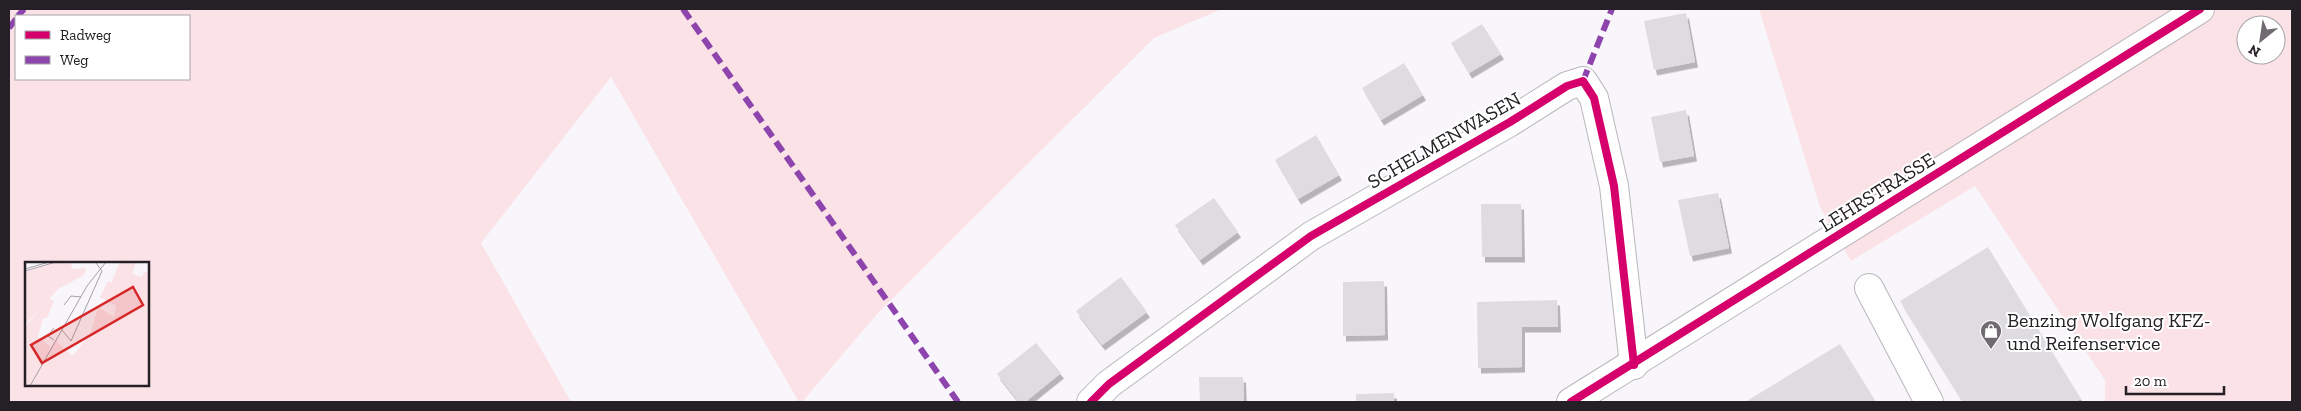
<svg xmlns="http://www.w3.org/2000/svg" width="2301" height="411" font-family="'Zilla Slab',serif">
  <defs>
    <filter id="shadow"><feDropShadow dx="3" dy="5.5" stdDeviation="0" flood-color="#0004"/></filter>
  </defs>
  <rect width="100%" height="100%" fill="#f9f6fb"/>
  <!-- green -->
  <g fill="#fbe2e6" fill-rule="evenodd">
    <path d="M9,9h1213l-68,29 -276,275 -76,89h-3l-188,-325 -130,166 90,159h-562zM16,16h173v63h-173zM26,264h122v121h-122z"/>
    <path d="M1759,9h533v393h-187v-22l-130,-194 -124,75 -31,-54zM2246,25h30v30h-30z"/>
  </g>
  <!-- building -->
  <g fill="#dedce1" filter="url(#shadow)">
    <polygon points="1686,13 1695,62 1654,70 1644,21"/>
    <polygon points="1482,24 1501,54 1469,73 1451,43"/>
    <polygon points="1404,63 1423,95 1381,120 1362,88"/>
    <polygon points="1686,110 1694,156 1660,162 1651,117"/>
    <polygon points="1316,135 1339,175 1298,199 1275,160"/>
    <polygon points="1718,193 1729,248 1690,256 1678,200"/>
    <polygon points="1214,198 1238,232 1200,260 1175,225"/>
    <polygon points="1481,204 1521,204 1522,257 1482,257"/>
    <polygon points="1988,247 2081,399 2075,402 1963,402 1900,301"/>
    <polygon points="1121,277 1147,312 1102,345 1076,311"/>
    <polygon points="1384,281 1385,335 1343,336 1343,282"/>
    <polygon points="1557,300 1558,327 1522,327 1522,367 1478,368 1477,302"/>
    <polygon points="1036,343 1061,373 1025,402 1019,402 997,374"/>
    <polygon points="1840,344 1876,402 1745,402"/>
    <polygon points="1199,377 1243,377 1244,402 1200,402"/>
    <polygon points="1394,393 1394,402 1356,402 1356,394"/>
  </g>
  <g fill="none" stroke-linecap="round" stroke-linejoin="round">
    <!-- minor casing -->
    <g stroke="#bab7bc" stroke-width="30">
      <g id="minor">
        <polyline points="1869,288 1929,402"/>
        <polyline points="1091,402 1109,384 1311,236 1510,122 1567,86 1583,81 1594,98 1614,186 1634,365"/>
        <polyline points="1571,402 2200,9"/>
      </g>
    </g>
    <!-- minor -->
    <use href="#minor" stroke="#fefefe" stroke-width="28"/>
    <!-- quiet -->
    <g stroke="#8e44ad" stroke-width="6" stroke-dasharray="12 6" stroke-linecap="butt">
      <polyline points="683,9 958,402"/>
      <polyline points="18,16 24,9"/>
      <polyline points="9,28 16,19"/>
      <polyline points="1583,81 1612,9"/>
    </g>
    <!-- cycleway casing -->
    <g stroke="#fff" stroke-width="11">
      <g id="cycleway">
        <polyline points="1091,402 1109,384 1311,236 1510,122 1567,86 1583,81 1594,98 1614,186 1634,365"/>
        <polyline points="1571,402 2200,9"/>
      </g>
    </g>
    <!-- cycleway -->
    <use href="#cycleway" stroke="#d6006c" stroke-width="8"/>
  </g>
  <!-- icons -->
  <defs>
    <g id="shop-pin" transform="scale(1.125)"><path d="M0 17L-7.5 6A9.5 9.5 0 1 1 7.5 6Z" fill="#6f6b70" stroke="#fff"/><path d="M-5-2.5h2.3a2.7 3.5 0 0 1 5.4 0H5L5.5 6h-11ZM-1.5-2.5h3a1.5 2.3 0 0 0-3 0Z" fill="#fff"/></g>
  </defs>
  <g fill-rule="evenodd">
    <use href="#shop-pin" x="1991" y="331"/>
  </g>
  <g text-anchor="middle" stroke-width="4" stroke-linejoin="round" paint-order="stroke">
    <!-- street labels -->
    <g font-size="20" fill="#242025" stroke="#fff">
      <text transform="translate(1444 140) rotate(-30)" y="7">SCHELMENWASEN</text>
      <text transform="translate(1877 192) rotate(-32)" y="7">LEHRSTRASSE</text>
    </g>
    <!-- poi labels -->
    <g font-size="20" fill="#242025" stroke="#fff" text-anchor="start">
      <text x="2007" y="327">Benzing Wolfgang KFZ-<tspan x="2007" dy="23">und Reifenservice</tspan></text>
    </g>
  </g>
  <!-- overview -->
  <g transform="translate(25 262)">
    <rect width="124" height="124" fill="#f9f6fb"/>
    <path d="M31,0h15l1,7 14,-1 -2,7 -26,14 -9,10 5,2 -7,17h-4l-5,19 13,10 4,-7 18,16 18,-24 7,-25 16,10 2,-11 -16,-9 8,-16 3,2 9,-21h16l-4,12 10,3 2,-5 5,1v113h-124v-59l19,-22 -19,20v-53z" fill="#fbe2e6"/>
    <path fill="none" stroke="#a4a0a5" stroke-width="1" d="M0,7l24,-7M0,9l31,-9M39,43l7,-9 10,1M37,68l9,11 31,-70 -6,-8M29,78l-6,-4 6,-8M5,124l57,-100 19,-24"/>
    <path fill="#d62828" fill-opacity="0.15" stroke="#d62828" stroke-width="2.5" d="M108,25l10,18 -101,58 -11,-18z"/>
    <rect width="124" height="124" fill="none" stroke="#242025" stroke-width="2.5"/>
  </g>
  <!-- border -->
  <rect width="2301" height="411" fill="none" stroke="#242025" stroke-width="20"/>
  <!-- legend -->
  <rect x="15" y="15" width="175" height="65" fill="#ffffff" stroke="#a7a6a8"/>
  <rect x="25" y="31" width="25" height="8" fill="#d6006c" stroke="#a7a6a8"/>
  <text x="60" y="40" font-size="15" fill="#242025">Radweg</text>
  <rect x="25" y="56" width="25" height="8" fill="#8e44ad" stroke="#a7a6a8"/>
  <text x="60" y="65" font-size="15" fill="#242025">Weg</text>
  <!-- north arrow -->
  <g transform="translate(2261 40) rotate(210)"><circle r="24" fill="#ffffff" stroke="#a7a6a8"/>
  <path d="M0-4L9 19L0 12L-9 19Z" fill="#6f6b70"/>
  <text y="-8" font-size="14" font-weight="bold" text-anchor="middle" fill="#242025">N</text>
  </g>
  <!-- scale -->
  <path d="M2126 386v8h98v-8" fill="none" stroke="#242025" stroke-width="2.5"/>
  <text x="2134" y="386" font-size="15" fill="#242025" stroke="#ffffff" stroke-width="4" paint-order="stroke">20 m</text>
</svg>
